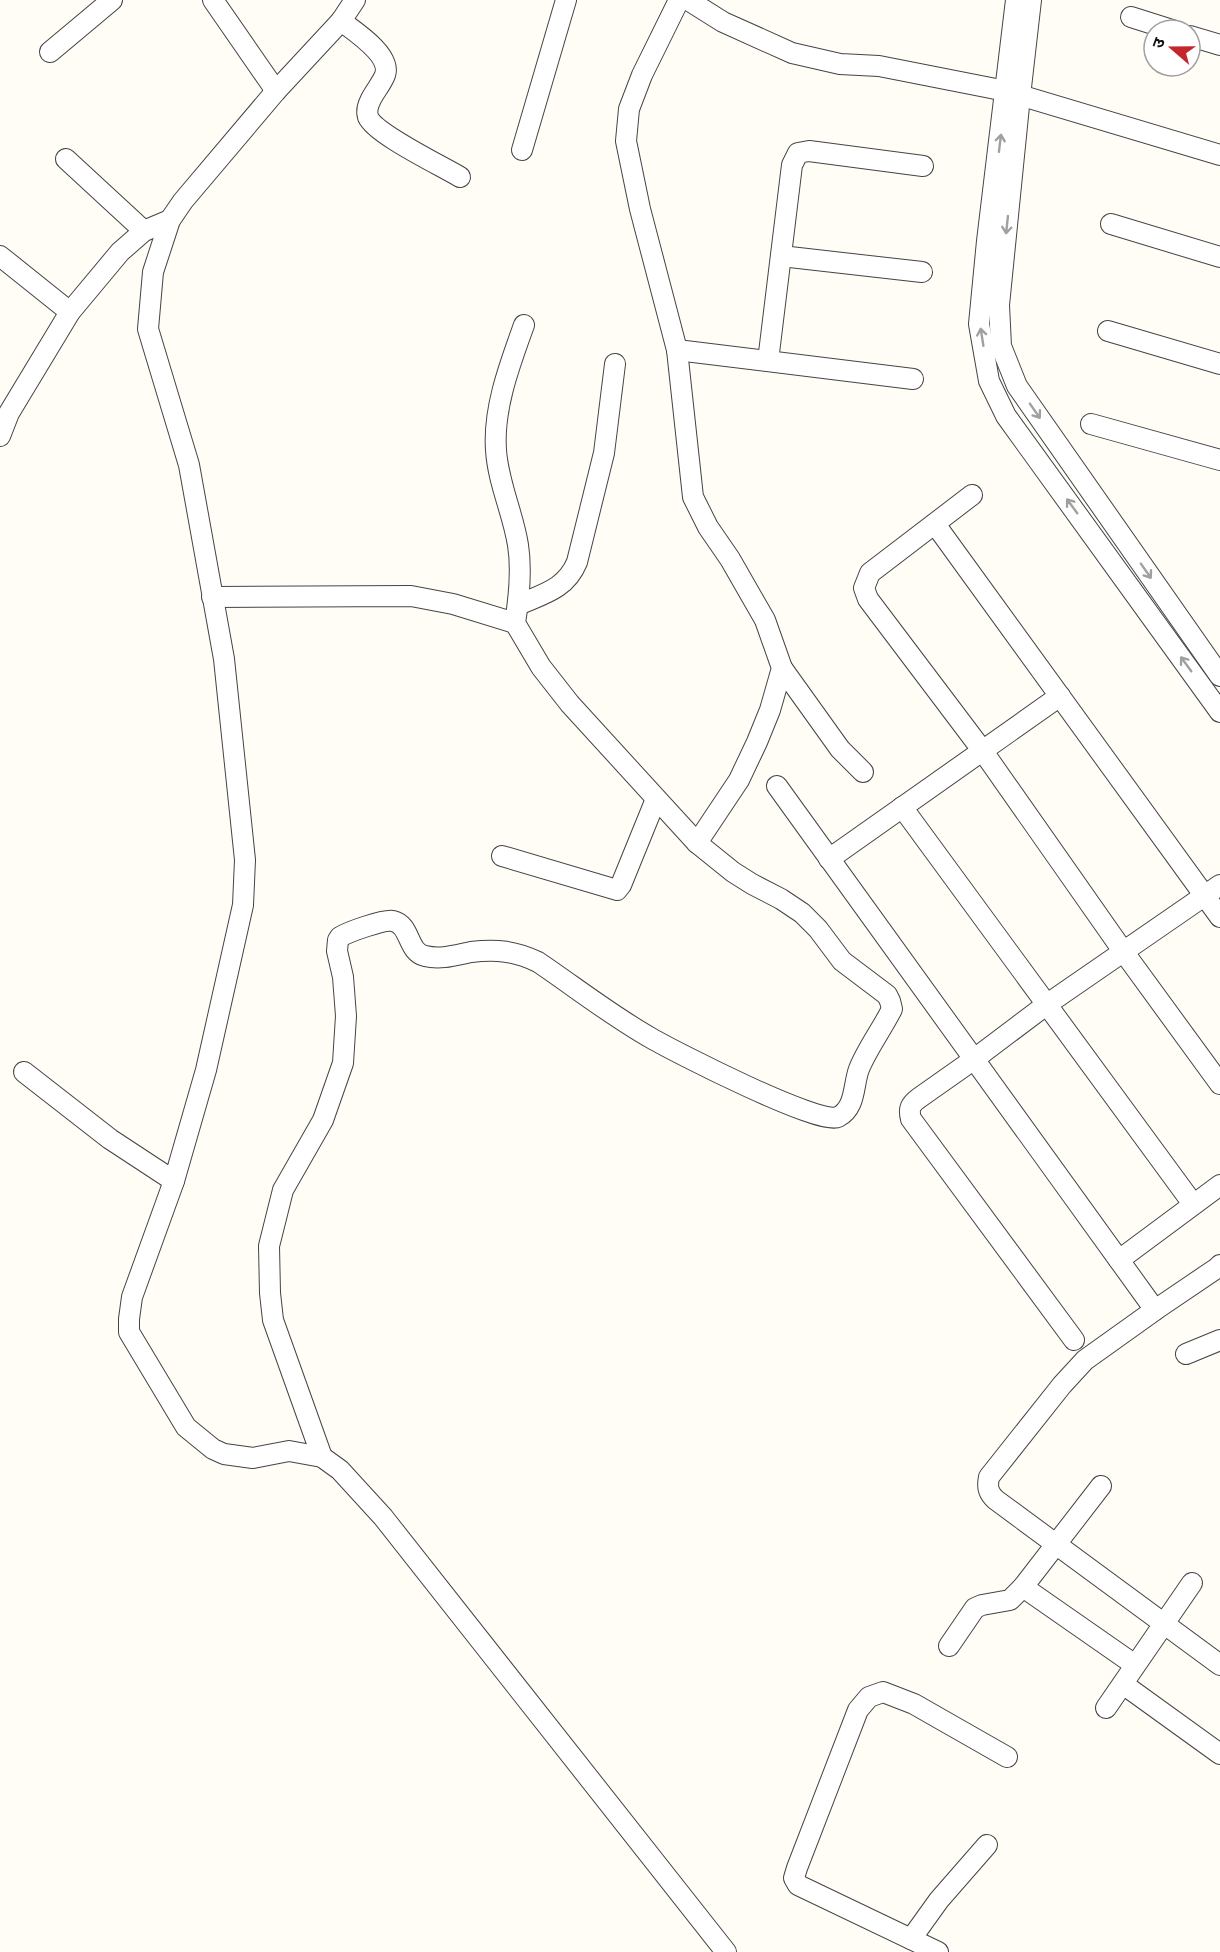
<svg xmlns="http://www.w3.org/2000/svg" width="1220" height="1952" font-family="'Playfair Display','Noto Sans Devanagari',serif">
  <rect width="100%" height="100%" fill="#fffdf5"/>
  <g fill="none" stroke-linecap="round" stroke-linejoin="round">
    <!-- minor casing -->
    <g stroke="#444" stroke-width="22">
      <g id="minor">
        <polyline points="213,0 276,91"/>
        <polyline points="355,0 341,21 276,91 183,201 170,220 153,272 148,329 189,465 224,659 245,860 243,905 206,1070 174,1181 132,1297 129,1319 129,1332 186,1427 213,1449 224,1454 253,1458 289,1451 322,1457 340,1470 383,1517 726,1952"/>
        <polyline points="679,0 642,75 629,109 626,141 640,209 677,350 693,497 708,527 730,559 765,620 782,668 770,710 757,742 739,780 697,843"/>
        <polyline points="688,0 723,22 792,53 840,64 879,66 1006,91 1220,155"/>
        <polyline points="1016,0 987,241 979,324 989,381 1006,416 1220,712"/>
        <polyline points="1031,0 1020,96 999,305 1001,346 1017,386 1220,676"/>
        <polyline points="1131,17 1172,30"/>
        <path d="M341,21c13,10 51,34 44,54 -3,8 -10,16 -14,24 -3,6 -5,11 -3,18 7,17 74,49 92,60"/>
        <polyline points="1190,36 1220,45"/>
        <polyline points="50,52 112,0"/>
        <polyline points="522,150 566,0"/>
        <polyline points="66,159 144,231"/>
        <polyline points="1111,224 1220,257"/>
        <polyline points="0,256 70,312"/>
        <polyline points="781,256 922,272"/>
        <polyline points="1108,331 1220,364"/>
        <polyline points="677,350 913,379"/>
        <polyline points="768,361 792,165 798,153 809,151 923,166"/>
        <polyline points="1091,424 1220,460"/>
        <polyline points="0,436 9,413 70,312 120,252 144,231 170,220"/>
        <polyline points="972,495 870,573 864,588 868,599 982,750 1123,951 1220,1084"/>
        <polyline points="935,524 1220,917"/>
        <polyline points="212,597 411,596 453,604 515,623"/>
        <path d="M518,605c25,-11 48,-16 59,-43l27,-109 11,-89"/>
        <polyline points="782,668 840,749 863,772"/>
        <polyline points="777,786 1155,1310"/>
        <polyline points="902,807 1193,1204"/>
        <polyline points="502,856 617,890 621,885 656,799"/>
        <polyline points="829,859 1060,696"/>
        <polyline points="24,1072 110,1139 174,1181"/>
        <polyline points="1119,1260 1220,1185"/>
        <path d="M1220,1265l-3,3 -62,42 -70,50 -23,25 -73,92c-2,10 -1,16 7,23l224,165"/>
        <path d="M1074,1340l-163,-221c-3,-11 0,-15 8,-21l54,-38 73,-55 174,-120"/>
        <polyline points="1186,1354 1220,1340"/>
        <path d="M322,1457l-49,-137 -3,-27 -1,-47 14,-56 40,-70 20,-57 3,-47 -3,-39 -6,-26 1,-11 2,-3c8,-5 44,-18 53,-16 18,4 14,31 32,35 16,4 31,-1 46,-4 26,-3 44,-1 67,10 37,25 74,54 113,76 24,14 169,88 187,79 18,-9 15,-32 21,-48 8,-20 23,-40 33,-60l-2,-8 -3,-6 -45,-34 -24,-32 -16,-16 -21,-14 -29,-15 -19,-12 -36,-29 -127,-139 -29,-37 -26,-44c4,-25 7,-53 3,-78 -5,-32 -20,-62 -22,-95 -3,-42 14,-86 28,-125"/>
        <polyline points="1023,1587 1135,1665"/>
        <polyline points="949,1646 975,1608 982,1605 1010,1600 1023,1587 1101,1486"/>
        <polyline points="1123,1684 1220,1754"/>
        <polyline points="1106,1708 1192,1583"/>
        <polyline points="911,1939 939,1900 987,1845"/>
        <polyline points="938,1952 798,1885 794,1878 797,1868 858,1710 869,1697 883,1692 914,1704 1007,1757"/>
      </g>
    </g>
    <!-- minor -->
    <use href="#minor" stroke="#fff" stroke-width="20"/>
  </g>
  <!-- one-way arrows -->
  <defs><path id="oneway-shaft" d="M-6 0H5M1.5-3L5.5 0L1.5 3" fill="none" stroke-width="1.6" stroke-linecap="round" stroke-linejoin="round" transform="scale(1.5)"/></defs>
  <g stroke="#a0a0a0">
    <use href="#oneway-shaft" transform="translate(1000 143) rotate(-83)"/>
    <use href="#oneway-shaft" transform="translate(1007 225) rotate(96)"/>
    <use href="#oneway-shaft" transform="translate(982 337) rotate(-99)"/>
    <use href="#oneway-shaft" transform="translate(1035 411) rotate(55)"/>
    <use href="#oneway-shaft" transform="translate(1072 506) rotate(-126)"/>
    <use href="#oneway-shaft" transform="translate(1146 571) rotate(55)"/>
    <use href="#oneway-shaft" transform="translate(1186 664) rotate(-126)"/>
  </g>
  <!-- north arrow -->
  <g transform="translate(1172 48) rotate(290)"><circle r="28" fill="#ffffff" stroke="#a0a0a0" stroke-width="1.5"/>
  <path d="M0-4.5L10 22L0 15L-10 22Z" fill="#c4262e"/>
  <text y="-9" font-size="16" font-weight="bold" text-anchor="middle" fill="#111111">उ</text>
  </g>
</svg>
